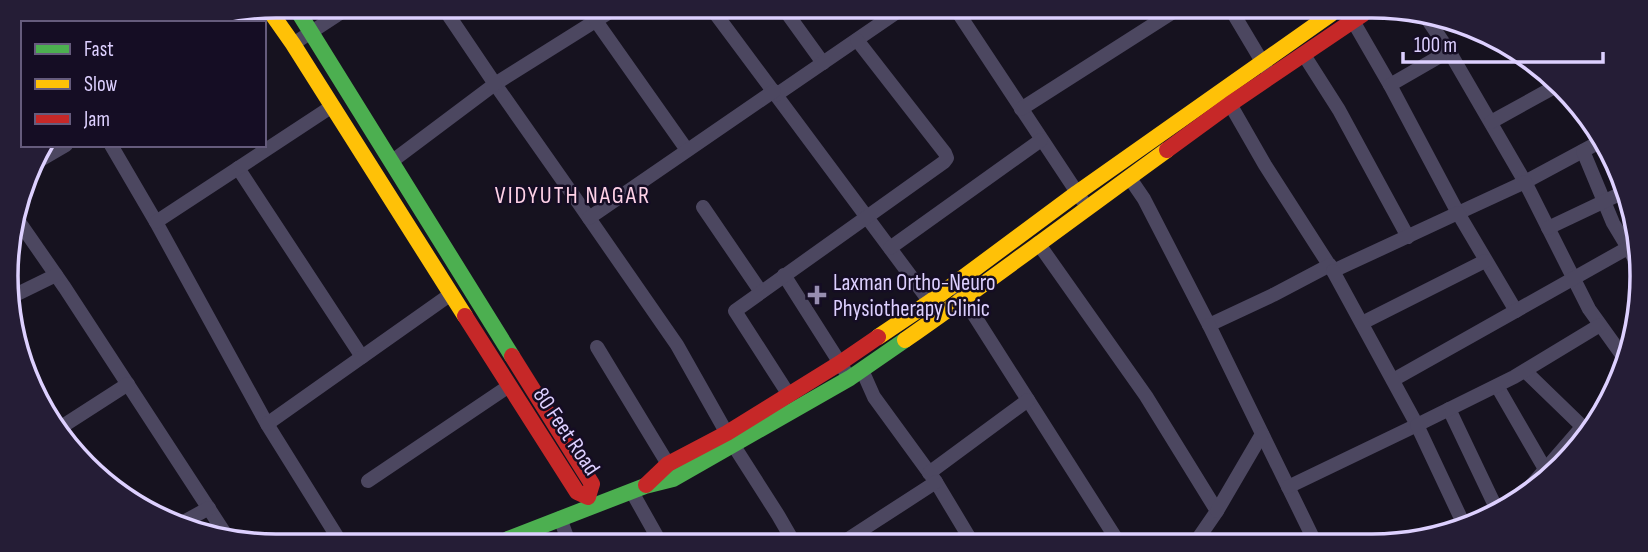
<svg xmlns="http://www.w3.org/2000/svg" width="1648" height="552" font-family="'Sofia Sans Condensed',sans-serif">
  <rect width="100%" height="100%" fill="#16121f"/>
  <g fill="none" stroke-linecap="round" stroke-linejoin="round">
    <!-- street -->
    <g stroke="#4c4760" stroke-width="14">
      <polyline points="616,8 495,84 573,195 677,345 734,446 778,515 793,541"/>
      <polyline points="712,9 930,302"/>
      <polyline points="784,9 823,63"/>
      <polyline points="957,11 1082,200"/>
      <polyline points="1233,13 1267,70"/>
      <polyline points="1424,14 1449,51 1525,182 1605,139"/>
      <polyline points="596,21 687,150"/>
      <polyline points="1353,21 1390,85"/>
      <polyline points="251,23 269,10"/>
      <polyline points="293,44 351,6"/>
      <polyline points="1449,51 1390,85 1458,213 1525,182 1589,309 1627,362"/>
      <polyline points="1304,55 1339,110 1408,237"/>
      <polyline points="776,95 900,10"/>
      <polyline points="1226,97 1265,165 1333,271 1458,213 1516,311"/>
      <polyline points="1021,109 1173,12"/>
      <polyline points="1491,122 1558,85"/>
      <polyline points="111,145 156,222 267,424 338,538"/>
      <polyline points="1583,151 1613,223 1639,266"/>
      <polyline points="391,162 495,84 443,7"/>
      <polyline points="30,166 66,145"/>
      <polyline points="238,168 362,357"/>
      <polyline points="1129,177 1144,199 1209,325 1273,295 1330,265"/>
      <polyline points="703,207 761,292"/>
      <polyline points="15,216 65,288 228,538"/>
      <polyline points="589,218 774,91"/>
      <polyline points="156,222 331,107"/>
      <polyline points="1548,228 1624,192"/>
      <polyline points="1038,243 1146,396 1217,511 1195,543"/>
      <polyline points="890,248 1041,140"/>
      <polyline points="784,275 845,371"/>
      <polyline points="960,293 1119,543"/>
      <polyline points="11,297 56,275"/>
      <polyline points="1362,323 1485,261"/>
      <polyline points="1209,325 1316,544"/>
      <polyline points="597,347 668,464"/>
      <polyline points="862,370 874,397 936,482 972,542"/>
      <polyline points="1525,371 1588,432"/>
      <polyline points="1393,380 1640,241"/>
      <polyline points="1497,386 1545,469"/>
      <polyline points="789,395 735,311 944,162 947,158 945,153 857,40"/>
      <polyline points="1449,409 1499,514"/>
      <polyline points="267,424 451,294"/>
      <polyline points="55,431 128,384"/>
      <polyline points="929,473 1028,400"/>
      <polyline points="368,481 509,386"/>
      <polyline points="1288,487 1417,425 1333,271"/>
      <polyline points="632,492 659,540"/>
      <polyline points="1517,502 1582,427"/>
      <polyline points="1217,511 1262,434"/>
      <polyline points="560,518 568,540"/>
      <polyline points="178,525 209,508"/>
      <polyline points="1465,527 1417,425 1514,377 1600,325"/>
      <polyline points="845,541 936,482"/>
    </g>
    <!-- fast -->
    <g stroke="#4caf50" stroke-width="16">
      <polyline points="294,5 512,356"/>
      <polyline points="508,539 645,486 673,479 850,378 905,340"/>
    </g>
    <!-- slow -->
    <g stroke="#ffc107" stroke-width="16">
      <polyline points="267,7 293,44 465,316"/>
      <polyline points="878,337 930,302 1077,193 1331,14"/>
      <path d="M905,340c89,-62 175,-127 262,-190"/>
    </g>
    <!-- jam -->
    <g stroke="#c62828" stroke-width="16">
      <polyline points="1167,150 1230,104 1363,14"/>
      <polyline points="465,316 577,492 588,497 592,484 512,356"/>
      <polyline points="646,485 668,464 727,433 840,363 878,337"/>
    </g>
  </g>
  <!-- markers -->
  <path fill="#978eb1" stroke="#150d24" stroke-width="2.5" d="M813.5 284.5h7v7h7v7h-7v7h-7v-7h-7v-7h7z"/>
  <g text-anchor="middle" stroke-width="5" stroke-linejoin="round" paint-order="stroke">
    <!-- poi labels -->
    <g font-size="23" fill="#ddd0ff" stroke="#150d24" text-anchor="start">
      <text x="833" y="290">Laxman Ortho-Neuro<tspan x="833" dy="26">Physiotherapy Clinic</tspan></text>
    </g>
    <!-- street labels -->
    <g font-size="23" fill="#ddd0ff" stroke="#150d24">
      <text transform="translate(567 431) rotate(56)" y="8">80 Feet Road</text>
    </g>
    <!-- neighbourhood labels -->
    <g font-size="24" letter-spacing="2" fill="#ffd2e7" stroke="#150d24">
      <text x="573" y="203">VIDYUTH NAGAR</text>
    </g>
  </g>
  <!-- crop -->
  <path d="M0 0H1648V552H0ZM276 18H1372A258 258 0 0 1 1630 276V276A258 258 0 0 1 1372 534H276A258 258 0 0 1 18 276V276A258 258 0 0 1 276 18Z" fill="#251d36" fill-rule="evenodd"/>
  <path fill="none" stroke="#ddd0ff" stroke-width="3.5" d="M276 18H1372A258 258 0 0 1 1630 276V276A258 258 0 0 1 1372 534H276A258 258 0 0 1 18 276V276A258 258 0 0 1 276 18Z"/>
  <!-- legend -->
  <rect x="21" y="21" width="245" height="126" fill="#150d24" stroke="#655b7c" stroke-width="2"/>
  <rect x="35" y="44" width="35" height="10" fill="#4caf50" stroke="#655b7c" stroke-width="2"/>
  <text x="84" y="56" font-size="21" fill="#ddd0ff">Fast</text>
  <rect x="35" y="79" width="35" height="10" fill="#ffc107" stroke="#655b7c" stroke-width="2"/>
  <text x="84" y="91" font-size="21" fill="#ddd0ff">Slow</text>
  <rect x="35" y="114" width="35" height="10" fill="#c62828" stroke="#655b7c" stroke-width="2"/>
  <text x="84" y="126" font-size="21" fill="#ddd0ff">Jam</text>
  <!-- scale -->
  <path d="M1403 52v10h200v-10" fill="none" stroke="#ddd0ff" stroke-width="3.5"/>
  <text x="1414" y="52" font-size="21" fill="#ddd0ff" stroke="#150d24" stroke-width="5" paint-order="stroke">100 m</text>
</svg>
